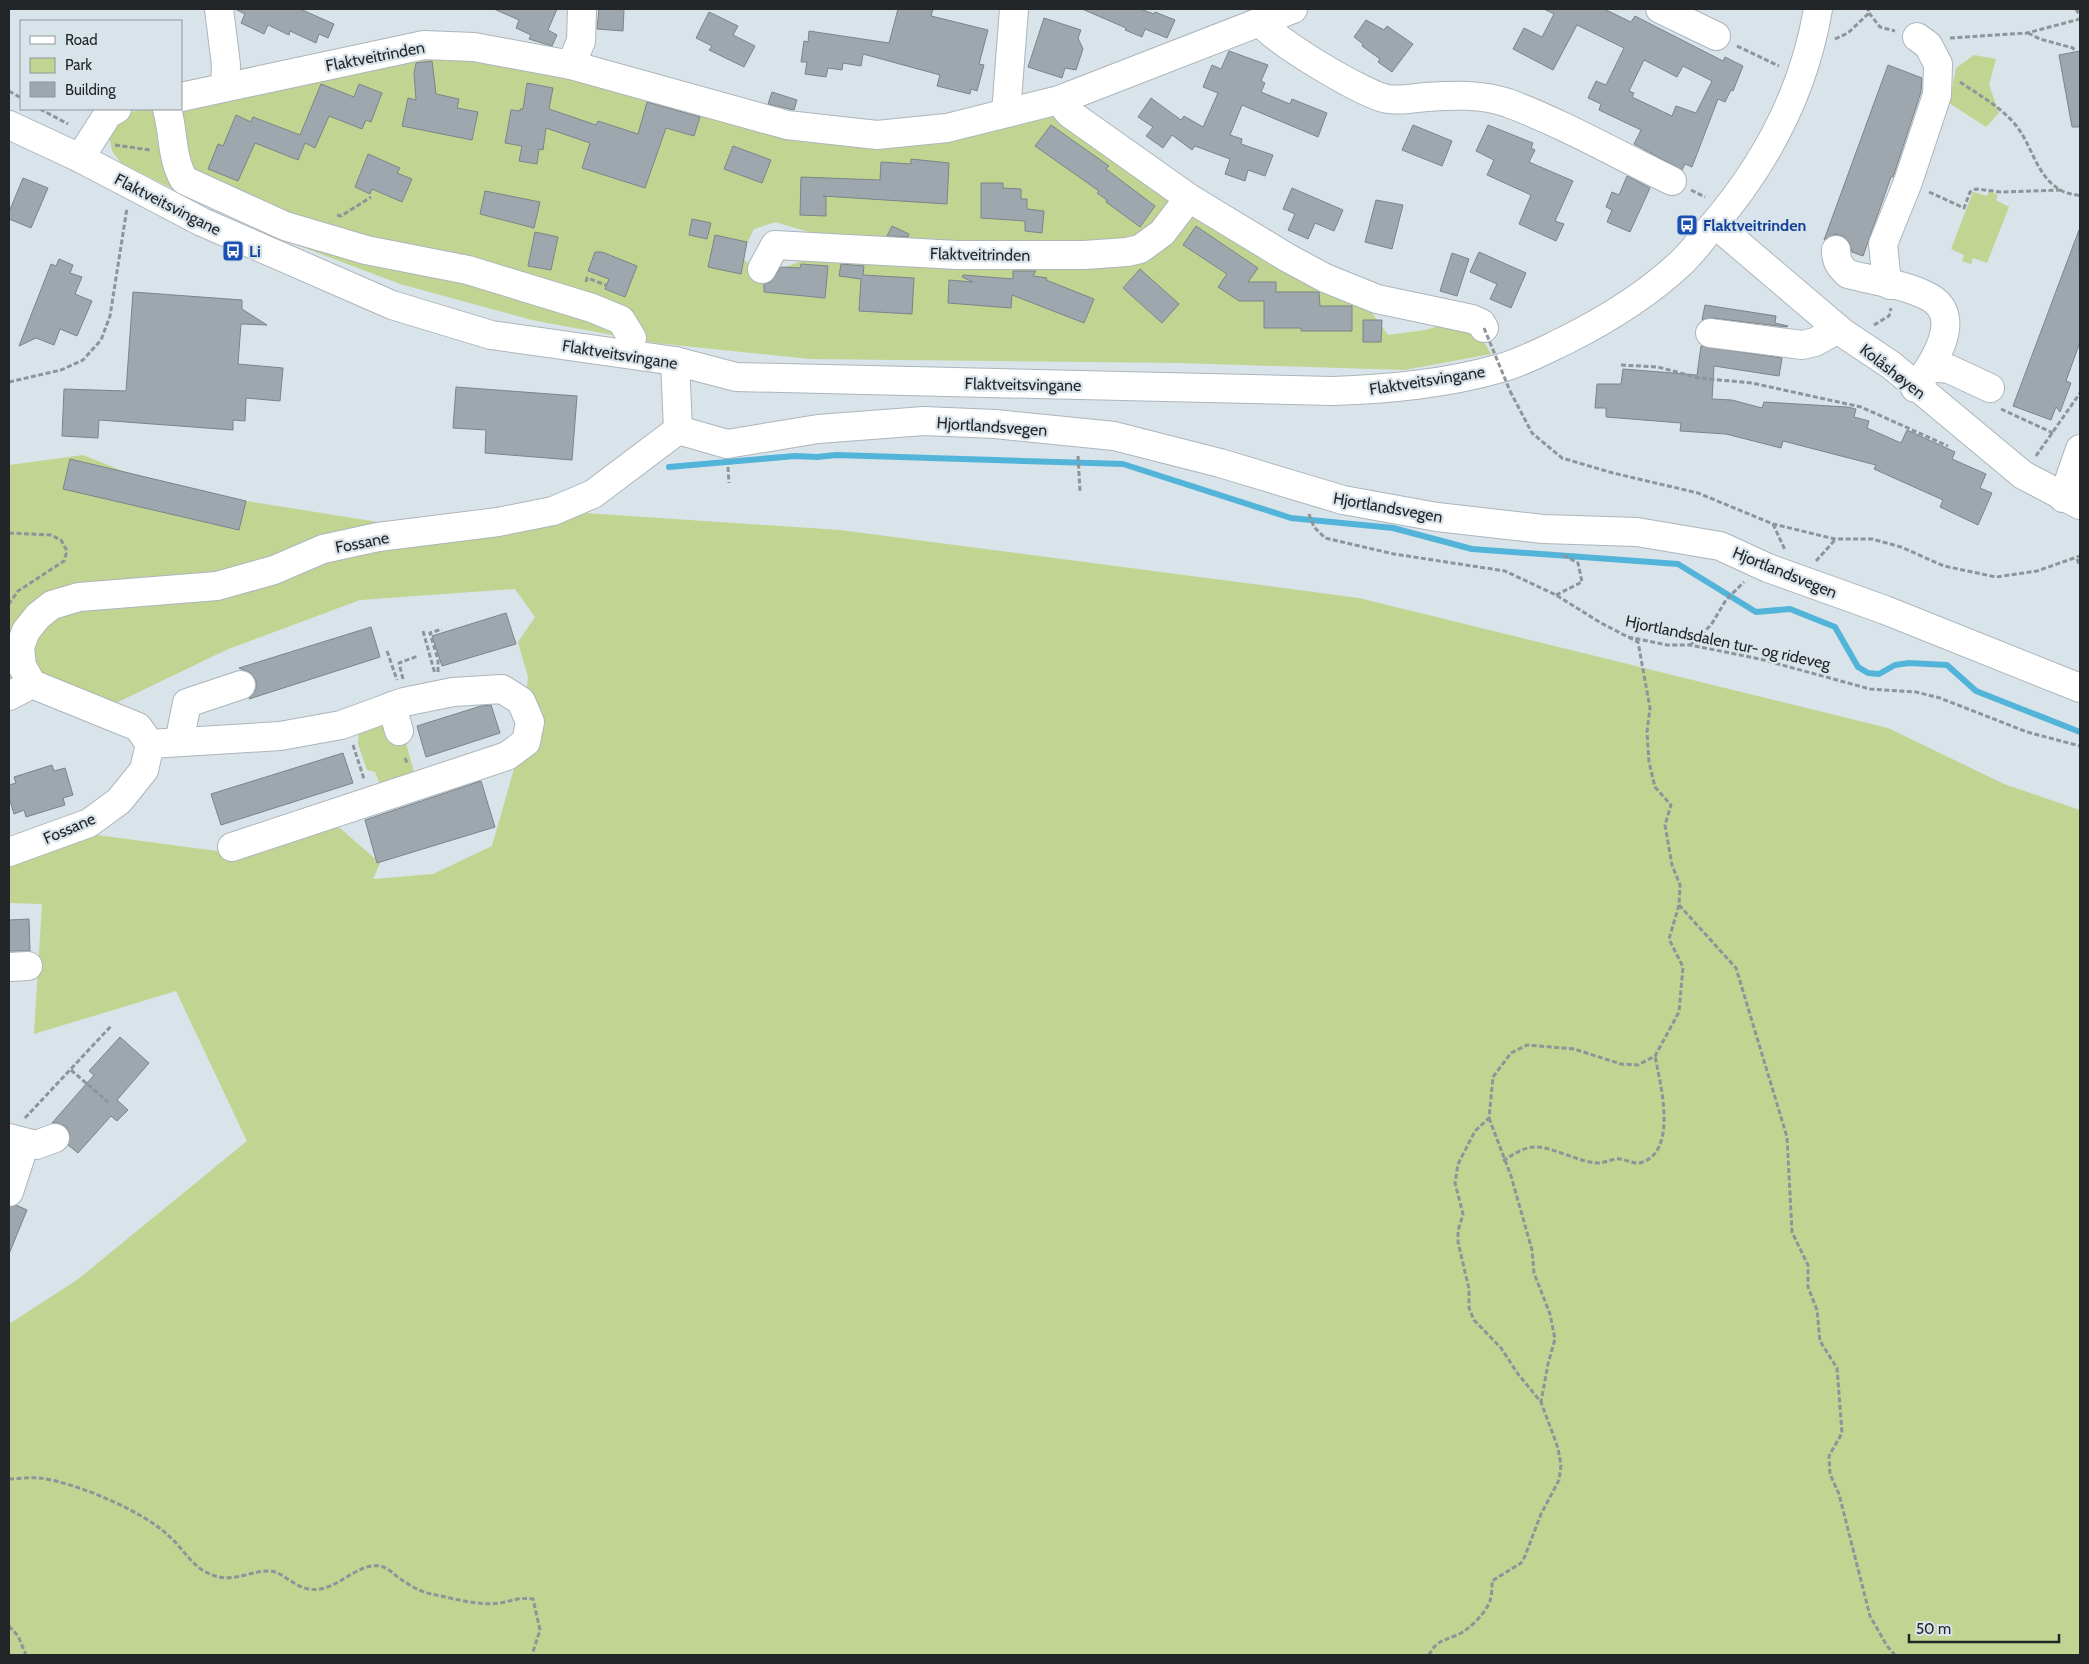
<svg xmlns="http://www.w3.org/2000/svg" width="2089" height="1664" font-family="Cabin,sans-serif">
  <rect width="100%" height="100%" fill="#d9e3ea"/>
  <!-- green -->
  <g fill="#c2d491">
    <polygon points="451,54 533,70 804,142 869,145 1053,113 1170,195 1165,220 1138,245 849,244 775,222 754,229 741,256 760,276 824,253 1126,261 1194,214 1366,305 1388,335 1425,330 1449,323 1477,330 1491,354 1404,370 1180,363 810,359 655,343 532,320 400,284 297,245 207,206 121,163 112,151 109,135 121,114 298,78"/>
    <polygon points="1974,55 1996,59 1989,85 1999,113 1986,127 1949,103 1956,68"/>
    <polygon points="1989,191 1998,195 1996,200 2009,207 1987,263 1973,258 1971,264 1962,261 1964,255 1951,249 1973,192 1987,196"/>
    <polygon points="83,455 165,488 378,522 476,527 585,513 840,530 1359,598 1888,728 2004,784 2080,810 2080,1655 9,1655 9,1324 77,1280 247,1141 176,991 34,1034 42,904 9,903 9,849 59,830 225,852 333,822 380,863 373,879 433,874 492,846 521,744 528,677 518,642 535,617 515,589 360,600 226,650 116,703 40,678 9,693 9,465"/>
    <polygon points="381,723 405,739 416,780 382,790 375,772 367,770 358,744 359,731"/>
  </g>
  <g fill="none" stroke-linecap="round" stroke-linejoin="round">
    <!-- stream -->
    <polyline stroke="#53b4d9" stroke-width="6" points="669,467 795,456 817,457 836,455 1123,464 1291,518 1393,528 1472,549 1678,564 1756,612 1790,609 1835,627 1858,667 1868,673 1879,674 1895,665 1909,663 1947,665 1976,691 2080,732"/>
  </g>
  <!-- building -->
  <g fill="#9ea7ae" stroke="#7b848a" fill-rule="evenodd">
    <polygon points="235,9 300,9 334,24 328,38 319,34 316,43 290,31 289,35 268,25 264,34 241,23 245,14"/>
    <polygon points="494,9 557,9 548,30 557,35 552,46 529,39 531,35 516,28 519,20"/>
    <polygon points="599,9 624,9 623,31 597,29"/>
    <polygon points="898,9 933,9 931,16 988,30 979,64 984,65 977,91 971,89 970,94 937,86 940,75 863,54 861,66 843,63 842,70 828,68 826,77 805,74 807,62 801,62 804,41 808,42 809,31 889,43"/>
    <polygon points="1082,9 1140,9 1154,14 1155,12 1175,20 1167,38 1145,29 1142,37 1125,30 1126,28"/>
    <path d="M1544,9h60l27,13 4,-6 88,45 2,-4 18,9 -10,25 -2,-1 -6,12 -7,-3 -26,68 -7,-3 -3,6 -48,-26 7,-14 -42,-20 2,-6 -13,-6 8,-17 10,4 18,-37 -47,-23 -24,45 -40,-21 11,-21 18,9 12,-23zM1644,60l33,17 6,-11 29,15 -16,32 -20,-7 -4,10 -40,-19 2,-4 -5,-2z"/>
    <polygon points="709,12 738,26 733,35 755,46 744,67 709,50 712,46 696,38"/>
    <polygon points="1044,18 1081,30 1078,38 1083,49 1076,70 1065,68 1062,78 1028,67"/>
    <polygon points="1366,20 1384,30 1387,26 1413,44 1392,72 1378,62 1380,59 1362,46 1363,44 1354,37"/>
    <polygon points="1229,51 1268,65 1261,81 1265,83 1261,92 1290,104 1292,99 1327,113 1318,137 1242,105 1230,135 1242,139 1241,144 1273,155 1265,176 1248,170 1245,181 1225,174 1230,159 1195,146 1192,150 1172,135 1163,148 1146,136 1153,127 1138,117 1151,98 1181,120 1184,116 1203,127 1218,93 1203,87 1212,65 1221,69"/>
    <polygon points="2080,51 2080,127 2072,127 2059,55"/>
    <polygon points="432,61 436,94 459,99 457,108 478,112 472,140 402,126 408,98 416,100 414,73 416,63"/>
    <polygon points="1888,65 1922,78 1921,92 1893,177 1891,177 1863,256 1852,252 1849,242 1843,236 1835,234 1824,240"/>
    <polygon points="527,83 553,88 549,109 596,125 598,121 638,134 647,102 700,117 694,136 666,128 645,188 582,168 590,143 546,128 543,150 539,149 537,164 519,161 522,146 505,143 511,110 520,111 520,109 523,109"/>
    <polygon points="321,84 354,97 359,84 382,93 371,122 366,120 362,129 329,116 315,148 305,143 298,160 255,143 238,181 208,169 218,144 223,146 236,115 251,122 253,117 300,135"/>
    <polygon points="772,92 797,100 794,110 768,104"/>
    <polygon points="1051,125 1109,166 1106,169 1155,206 1140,227 1106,202 1107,200 1097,193 1099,191 1035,146"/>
    <polygon points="1413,125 1452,141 1442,166 1402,150"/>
    <polygon points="1488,125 1533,143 1531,148 1535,150 1529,162 1573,181 1555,221 1564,224 1556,241 1519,224 1531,195 1487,175 1494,160 1476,151"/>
    <polygon points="733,146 771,160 762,183 724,169"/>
    <polygon points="368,154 400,168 397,173 412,179 402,202 372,189 370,194 355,187"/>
    <polygon points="911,159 949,163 947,204 823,196 826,197 826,216 800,215 801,177 880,180 881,162 911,164"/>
    <polygon points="1627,176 1650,188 1630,232 1607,222 1612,210 1606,207 1612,192 1619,195"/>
    <polygon points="23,178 48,188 31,228 9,219 9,212"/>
    <polygon points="981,183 1003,183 1003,188 1021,189 1021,199 1027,199 1027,209 1044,211 1042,233 1025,231 1025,221 981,218"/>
    <polygon points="1292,188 1343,210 1334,231 1315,223 1308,239 1288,230 1295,214 1283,209"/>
    <polygon points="485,191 540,202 534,228 480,214"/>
    <polygon points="1376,200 1403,205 1392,249 1365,242"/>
    <polygon points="692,219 711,223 707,239 689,235"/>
    <polygon points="892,226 909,234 908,237 887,236"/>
    <polygon points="1196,226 1258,268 1248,282 1276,282 1276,292 1319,292 1320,306 1352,306 1352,331 1301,331 1301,328 1264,328 1264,301 1239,301 1218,287 1227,274 1183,245"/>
    <polygon points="2079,230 2080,342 2066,381 2071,383 2060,412 2056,407 2051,420 2013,406"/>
    <polygon points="535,232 558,237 551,270 528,266"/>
    <polygon points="715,235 747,242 741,274 708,267"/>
    <polygon points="595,252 602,252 637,266 625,297 605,289 609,279 588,271"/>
    <polygon points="1479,252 1526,273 1511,308 1490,299 1497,284 1470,272"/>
    <polygon points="1452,253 1469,259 1457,296 1440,291"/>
    <polygon points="59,259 73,265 70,273 82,277 75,294 92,301 77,336 60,329 54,345 36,338 19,346 51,264 56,266"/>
    <polygon points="801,264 828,266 825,298 764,292 764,284 771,282 781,267 800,268"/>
    <polygon points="841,264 864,266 863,275 914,278 912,314 859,311 861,279 839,276"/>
    <polygon points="1140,269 1179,304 1162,323 1123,288"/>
    <polygon points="1013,271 1036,271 1033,276 1047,278 1046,280 1094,299 1084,323 1012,295 1011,308 948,303 949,280 973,282 962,277 963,275 1013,279"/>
    <polygon points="133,292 242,300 242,309 267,325 241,324 238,364 283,368 280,401 246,398 245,421 233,420 233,430 99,420 98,438 62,436 64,389 126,391"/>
    <polygon points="1705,305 1776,316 1775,323 1788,326 1787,327 1712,318 1702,320"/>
    <polygon points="1363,320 1382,320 1381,342 1363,342"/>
    <polygon points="1701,346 1782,358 1779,376 1714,366 1712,399 1732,400 1762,408 1764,402 1847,407 1856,409 1854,417 1869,421 1867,428 1901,443 1907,430 1955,452 1952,459 1986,474 1980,488 1992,493 1978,525 1940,507 1943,500 1874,469 1876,465 1783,441 1781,448 1726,434 1680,431 1681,423 1606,417 1606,408 1595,408 1597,384 1621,384 1623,369 1697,375"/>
    <polygon points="456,387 577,396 572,460 485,453 486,430 453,428"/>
    <polygon points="70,459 246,501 239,530 63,489"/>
    <polygon points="506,613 516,644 442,666 432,636"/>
    <polygon points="371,627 380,657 249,699 256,689 256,681 251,673 239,668"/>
    <polygon points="491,705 500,733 426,757 417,726 481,706"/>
    <polygon points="343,753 353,783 221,825 211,794"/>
    <polygon points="52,765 54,771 65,768 73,795 63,798 65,805 26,817 24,810 14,814 9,797 9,785 16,783 14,777"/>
    <polygon points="481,781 495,827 377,863 365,820"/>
    <polygon points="29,919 30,951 9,951 9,920"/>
    <polygon points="120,1037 149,1063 117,1100 128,1110 117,1121 111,1116 78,1153 68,1145 70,1133 65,1126 58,1123 52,1123 94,1075 89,1071"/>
    <polygon points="16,1205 27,1210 9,1254 9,1207"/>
  </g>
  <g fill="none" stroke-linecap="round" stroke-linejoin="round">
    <!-- minor casing -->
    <g stroke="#acb5bc" stroke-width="30">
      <g id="minor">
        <polyline points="219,9 226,65 225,86"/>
        <polyline points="1660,9 1716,36"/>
        <path d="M1260,21c12,19 106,75 128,78 13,2 26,-1 38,-2 29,-2 55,-3 82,6 54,20 112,53 164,78"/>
        <polyline points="571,65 581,41 582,9"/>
        <polyline points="181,97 424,45 474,47 571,65 787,125 877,135 947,128 1059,100 1293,9"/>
        <polyline points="1059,100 1069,113 1189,198 1288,258 1325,278 1377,299 1472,319 1481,323 1484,328"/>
        <path d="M167,109c7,24 4,49 17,71l101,46 81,24 102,20 124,38 29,12 11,18"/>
        <polyline points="1006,113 1014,9"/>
        <polyline points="80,158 108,114 117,109"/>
        <polyline points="1715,224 1843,333 1891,365 2023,475 2080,505"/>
        <path d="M1836,250c0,11 3,16 12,24 26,7 57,10 81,23 37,20 2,70 -14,91"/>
        <polyline points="762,269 775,245 957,255 1084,255 1127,252 1140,249 1162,233 1189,198"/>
        <polyline points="1890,285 1886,273 1883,244 1908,182 1937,95 1938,64 1928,45 1917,37"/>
        <polyline points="1710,333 1802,345 1815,342 1838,329"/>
        <polyline points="675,361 678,430"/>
        <polyline points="1931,367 1949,369 1990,388"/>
        <polyline points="678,430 727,444 818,429 924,421 995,424 1114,436 1220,463 1343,500 1437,517 1543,529 1637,532 1720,546 1768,568 1885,610 2080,688"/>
        <polyline points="2063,498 2080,449"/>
        <polyline points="9,696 32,684"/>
        <polyline points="392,706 399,731"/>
        <polyline points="179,742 187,703 241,685"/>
        <polyline points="150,744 280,736 341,725 404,702 453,692 502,689 521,701 530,722 526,742 507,756 232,847"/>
        <polyline points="9,852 89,823 119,801 144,770 150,744 138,727 32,684 22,666 20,647 26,631 38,616 52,605 79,597 217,586 274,570 323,549 378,537 498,522 553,511 593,494 678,430"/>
        <polyline points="9,967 28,966"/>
        <polyline points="9,1138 36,1145 55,1138"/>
        <polyline points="9,1192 25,1143"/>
      </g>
    </g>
    <!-- major casing -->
    <g stroke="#acb5bc" stroke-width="30">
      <path id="major" d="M9,125l71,33 122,64 190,83 99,30 184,26 61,16 596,14c57,-2 113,-7 169,-23 22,-6 44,-18 65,-28 42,-21 82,-46 116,-78 10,-10 19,-21 27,-32 55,-63 95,-138 109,-221"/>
    </g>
    <!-- path -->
    <g stroke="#8d949a" stroke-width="3" stroke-dasharray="5 2.5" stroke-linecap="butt">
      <polyline points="2076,9 2080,16"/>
      <polyline points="1869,13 1880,27 1895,31"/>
      <polyline points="2028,33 2040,39 2073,48 2074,50"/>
      <polyline points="1950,38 2027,33 2080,19"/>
      <polyline points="1835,39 1848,33 1869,13 1868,9"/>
      <polyline points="1737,46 1779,66"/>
      <path d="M1960,82c19,13 39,24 54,41 19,22 21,53 48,68 6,3 12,3 18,5"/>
      <polyline points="9,91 21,98"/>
      <polyline points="40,109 68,124"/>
      <polyline points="115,145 150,150"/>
      <polyline points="1691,190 1705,197"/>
      <polyline points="1929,192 1964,208 1970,192 1976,189 2001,192 2060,190"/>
      <polyline points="337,215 341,216 371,197"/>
      <polyline points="586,282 587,278 606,285"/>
      <polyline points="1874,325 1889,316 1891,308"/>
      <polyline points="1621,365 1658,367 1699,378 1752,383 1861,407 1948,446"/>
      <polyline points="9,382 61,370 83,360 101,340 110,316 127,208"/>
      <polyline points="1510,391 1532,433 1562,458 1613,473 1698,493 1773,524 1835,539 1872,539 1901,547 1944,566 1996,577 2037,571 2080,556"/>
      <polyline points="2001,409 2053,433"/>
      <polyline points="1078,456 1080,491"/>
      <polyline points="2036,456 2080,393"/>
      <polyline points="728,467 729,483"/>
      <polyline points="1309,514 1314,527 1325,538 1394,554 1505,571 1556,595 1601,623 1628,637 1667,645 1690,645 1760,659 1870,689 1916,692 1940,698 2027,732 2080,746"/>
      <polyline points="1773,524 1785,550"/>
      <polyline points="9,533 51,535 61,540 67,551 64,561 18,591 9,604"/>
      <polyline points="2077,559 2080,566"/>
      <polyline points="1816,561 1835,540"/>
      <polyline points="1556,595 1582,582 1578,563 1561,554"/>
      <polyline points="423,631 435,674"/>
      <polyline points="1690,645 1711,625 1726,600 1744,582"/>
      <polyline points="387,651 397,680"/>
      <polyline points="438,672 438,660 430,633 442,629"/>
      <polyline points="403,679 399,663 418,656"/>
      <polyline points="353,745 364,779"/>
      <polyline points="405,758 408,765"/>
      <polyline points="1679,905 1736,968 1787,1137 1792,1232 1808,1265 1808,1287 1817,1310 1820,1341 1837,1368 1842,1433 1829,1456 1830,1474 1839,1494 1870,1616 1887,1646 1895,1655"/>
      <polyline points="71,1070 108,1102"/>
      <polyline points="25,1118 112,1025"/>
      <polyline points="1489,1118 1511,1176 1532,1250 1534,1273 1550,1314 1555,1339 1548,1364 1541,1402"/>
      <path d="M1503,1161c11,-7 22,-15 35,-14 20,2 40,15 60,16 7,0 15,-5 22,-4 8,1 15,6 23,3 35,-13 17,-80 12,-106"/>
      <path d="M9,1479c10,0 20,-2 30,-1 36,4 104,33 130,58 14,12 23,31 41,38 21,10 38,-3 59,-3 16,0 27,22 51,18 21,-3 38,-26 60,-23 10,2 16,11 25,16 10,7 20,11 31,13 20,4 43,11 64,8 12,-2 19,-6 33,-4l7,31 -8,25"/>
      <polyline points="9,1626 18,1636 26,1655"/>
      <path d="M1429,1655c7,-14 14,-14 28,-20 12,-5 28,-21 33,-34 2,-6 2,-14 2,-20l29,-18 4,-7 16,-42 18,-34 2,-15 -3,-17 -17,-46 -23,-28 -17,-26 -27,-28 -5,-12v-19l-11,-47v-11l5,-17 -8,-31 3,-19 17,-33 14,-13 4,-41 18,-24 16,-8 47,4 47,15 17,1 17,-9 24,-44 4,-45 -14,-28 10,-34 1,-20 -8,-20 -7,-40 6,-20 -16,-18 -6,-25 -2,-30 3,-24 -12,-66 -10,-5"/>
    </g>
    <!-- minor -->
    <use href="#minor" stroke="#fff" stroke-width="28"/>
    <!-- major -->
    <use href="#major" stroke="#fff" stroke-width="28"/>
    <!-- path-bridge -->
    <polyline stroke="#8d949a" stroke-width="3" stroke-dasharray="5 2.5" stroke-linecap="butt" points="1484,328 1510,391"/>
  </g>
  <!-- icons -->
  <defs>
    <g id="bus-square" transform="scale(1.125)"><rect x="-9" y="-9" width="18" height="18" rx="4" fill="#1a4fb4" stroke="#d9e3ea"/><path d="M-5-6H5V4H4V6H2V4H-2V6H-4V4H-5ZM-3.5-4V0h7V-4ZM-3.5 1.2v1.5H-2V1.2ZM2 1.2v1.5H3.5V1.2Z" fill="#fff"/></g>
  </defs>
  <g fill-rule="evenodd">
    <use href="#bus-square" x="1687" y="225"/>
    <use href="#bus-square" x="233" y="251"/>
  </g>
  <g text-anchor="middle" stroke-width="4.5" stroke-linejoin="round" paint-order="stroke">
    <!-- street labels -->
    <g font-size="16" fill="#232629" stroke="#d9e3ea">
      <text transform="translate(375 56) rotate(-11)" y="6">Flaktveitrinden</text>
      <text transform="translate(168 204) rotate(27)" y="6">Flaktveitsvingane</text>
      <text transform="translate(980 254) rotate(1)" y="6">Flaktveitrinden</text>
      <text transform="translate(620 354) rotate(9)" y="6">Flaktveitsvingane</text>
      <text transform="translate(1893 371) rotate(38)" y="6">Kolåshøyen</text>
      <text transform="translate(1427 380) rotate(-9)" y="6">Flaktveitsvingane</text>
      <text transform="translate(1023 384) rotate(1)" y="6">Flaktveitsvingane</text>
      <text transform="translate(992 426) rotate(4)" y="6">Hjortlandsvegen</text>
      <text transform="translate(1388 507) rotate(10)" y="6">Hjortlandsvegen</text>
      <text transform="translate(362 542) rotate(-11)" y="6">Fossane</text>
      <text transform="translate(1785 572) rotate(22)" y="6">Hjortlandsvegen</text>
      <text transform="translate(1728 642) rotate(12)" y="6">Hjortlandsdalen tur- og rideveg</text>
      <text transform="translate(69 828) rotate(-23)" y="6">Fossane</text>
    </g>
    <!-- transit labels -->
    <g font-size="16" font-weight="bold" fill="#164399" stroke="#d9e3ea" text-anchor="start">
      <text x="1703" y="231">Flaktveitrinden</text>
      <text x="249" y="257">Li</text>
    </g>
  </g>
  <!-- border -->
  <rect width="2089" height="1664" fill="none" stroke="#232629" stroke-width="20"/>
  <!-- legend -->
  <rect x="20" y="20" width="162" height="90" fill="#d9e3ea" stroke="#90979d"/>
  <rect x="30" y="36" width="25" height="8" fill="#ffffff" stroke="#90979d"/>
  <text x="65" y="45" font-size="15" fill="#232629">Road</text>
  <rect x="30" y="58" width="25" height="15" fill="#c2d491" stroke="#90979d"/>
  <text x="65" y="70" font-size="15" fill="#232629">Park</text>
  <rect x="30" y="82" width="25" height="15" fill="#9ea7ae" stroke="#90979d"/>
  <text x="65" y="95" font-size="15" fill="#232629">Building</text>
  <!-- scale -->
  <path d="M1909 1634v8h150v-8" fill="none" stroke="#232629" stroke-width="2.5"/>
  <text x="1916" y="1634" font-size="15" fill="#232629" stroke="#d9e3ea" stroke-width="4" paint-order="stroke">50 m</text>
</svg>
